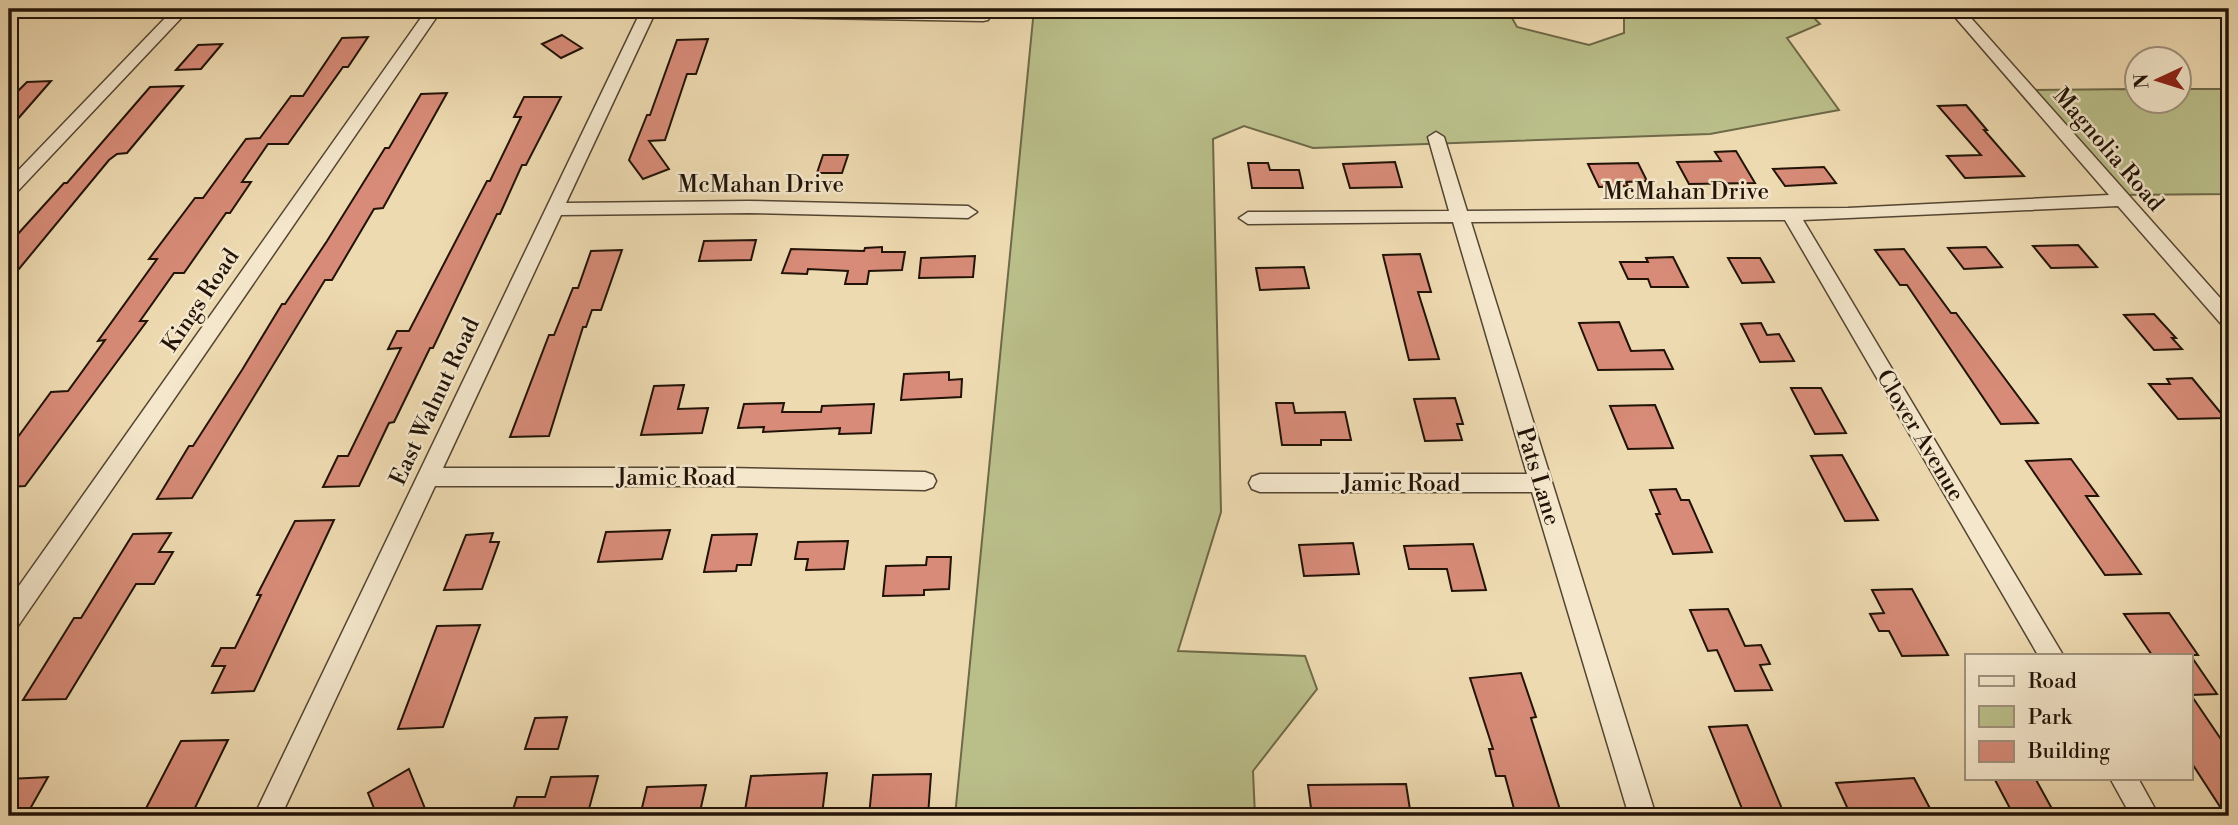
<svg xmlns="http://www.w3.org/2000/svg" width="2238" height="825" font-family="'Libre Bodoni',serif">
  <rect width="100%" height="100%" fill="#eedab1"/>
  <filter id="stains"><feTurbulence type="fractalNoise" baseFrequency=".00286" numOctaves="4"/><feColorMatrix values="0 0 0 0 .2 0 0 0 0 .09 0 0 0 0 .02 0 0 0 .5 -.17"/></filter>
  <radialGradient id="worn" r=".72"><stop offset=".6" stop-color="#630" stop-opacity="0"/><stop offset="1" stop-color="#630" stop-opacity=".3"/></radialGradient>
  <!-- green -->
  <g fill="#babf8a" stroke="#6e6948" stroke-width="2">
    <polygon points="1034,9 1507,9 1517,27 1589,45 1624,33 1624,9 1805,9 1820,24 1787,38 1839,110 1710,134 1313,148 1244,126 1213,139 1221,512 1178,651 1305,656 1317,689 1253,771 1255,816 955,816"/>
    <polygon points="2136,89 2136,102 2178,102 2179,89 2229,89 2229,194 2119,195 2027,90"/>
  </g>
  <!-- building -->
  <g fill="#d78b78" stroke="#211307" stroke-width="2">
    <polygon points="562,35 582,48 561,58 542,44"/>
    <polygon points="368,37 348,67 343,67 288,144 268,144 242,182 251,182 230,213 226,213 184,273 174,273 140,321 147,321 133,340 25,486 9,487 9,441 15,441 51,392 68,391 105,340 98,341 157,259 149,259 195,198 203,198 246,139 260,138 291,96 303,96 342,38"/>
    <polygon points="708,39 696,74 687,74 665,140 649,141 669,169 643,179 629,160 647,115 650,115 677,40"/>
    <polygon points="222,44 201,69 176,70 198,45"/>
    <polygon points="51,81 9,129 9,100 27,82"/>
    <polygon points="183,86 127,153 117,154 109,160 9,281 9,244 17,235 64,183 67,183 150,87"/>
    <polygon points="447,93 383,208 374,209 332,280 325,280 192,498 157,499 189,446 193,446 242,370 282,304 285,304 327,241 385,148 389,148 421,94"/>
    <polygon points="524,97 561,97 526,165 522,165 500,214 497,214 433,348 430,348 394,422 389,423 359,486 323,487 338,456 348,456 401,348 388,349 397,331 409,331 487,181 490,181 521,117 514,117"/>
    <polygon points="1966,105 1987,130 1984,130 2024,176 1965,178 1947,156 1981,155 1938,106"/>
    <polygon points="1736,151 1755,183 1689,184 1677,162 1721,161 1715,152"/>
    <polygon points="823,155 848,155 842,173 817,173"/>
    <polygon points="1395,162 1402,187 1350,188 1343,164"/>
    <polygon points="1248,163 1268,163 1270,170 1299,170 1303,188 1252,188"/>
    <polygon points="1638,163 1647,181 1626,182 1628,186 1599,187 1588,164"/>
    <polygon points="1824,167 1836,183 1785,186 1773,169"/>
    <polygon points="756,240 751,260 699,261 704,241"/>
    <polygon points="2078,245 2097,267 2051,268 2033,246"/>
    <polygon points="882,247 882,252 905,252 902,270 869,271 867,284 845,284 848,271 808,269 807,274 782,273 791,249 864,251 865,248"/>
    <polygon points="1986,247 2002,267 1964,269 1948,248"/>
    <polygon points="1904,249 1951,313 1956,313 2038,423 2001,424 1907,285 1900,285 1875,250"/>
    <polygon points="622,250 601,310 592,310 586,327 583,327 549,436 510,437 549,335 554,335 573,288 578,288 591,251"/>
    <polygon points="1420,254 1431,292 1418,292 1439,359 1409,360 1383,255"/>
    <polygon points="975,256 973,277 919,278 921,258"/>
    <polygon points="1673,257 1688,287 1651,287 1648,279 1628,279 1620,262 1648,262 1646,258"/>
    <polygon points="1728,258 1760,258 1774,282 1742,283"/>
    <polygon points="1304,267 1309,288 1260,290 1256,268"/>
    <polygon points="2154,314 2176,338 2172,338 2182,349 2154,350 2124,315"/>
    <polygon points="1619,322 1631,351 1664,350 1673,369 1598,370 1579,323"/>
    <polygon points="1761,323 1767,335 1779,334 1794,361 1760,362 1741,324"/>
    <polygon points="949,372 949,380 962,379 961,397 901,400 904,374"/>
    <polygon points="2192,378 2225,418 2178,419 2149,384 2170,384 2167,379"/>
    <polygon points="684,385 678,409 708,408 702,433 641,435 654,386"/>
    <polygon points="1791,388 1821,388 1846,433 1815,434"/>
    <polygon points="1455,398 1463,424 1457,424 1462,440 1425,441 1414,399"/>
    <polygon points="784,403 782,412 821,412 822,406 874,404 871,433 839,434 840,428 763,432 764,427 738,428 744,404"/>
    <polygon points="1276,403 1293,403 1295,413 1345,412 1351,440 1321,440 1321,445 1282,445"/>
    <polygon points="1655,405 1673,448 1628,449 1610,406"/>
    <polygon points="1842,455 1878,520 1845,521 1811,456"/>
    <polygon points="2071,459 2098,496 2086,496 2141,574 2105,575 2026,461"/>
    <polygon points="1676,489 1681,500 1689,500 1712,552 1673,554 1656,514 1660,514 1650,490"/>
    <polygon points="334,520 254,691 212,693 225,666 212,666 221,648 235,648 261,595 257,595 295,521"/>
    <polygon points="670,530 662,559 598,562 606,532"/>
    <polygon points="171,533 159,552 173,552 154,584 136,584 66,699 23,700 74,618 81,618 133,534"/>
    <polygon points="493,533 490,542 499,542 482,589 444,590 466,535"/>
    <polygon points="757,534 751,565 737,565 736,571 704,572 712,535"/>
    <polygon points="848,541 844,569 806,570 808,559 795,559 798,542"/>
    <polygon points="1353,543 1359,574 1304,576 1299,545"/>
    <polygon points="1473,544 1486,590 1452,591 1447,569 1409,569 1404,546"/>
    <polygon points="927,557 951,557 949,589 924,590 924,595 883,596 886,566 926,565"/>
    <polygon points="1912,589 1948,655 1902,656 1889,631 1879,631 1870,614 1884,613 1872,590"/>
    <polygon points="1728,609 1745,646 1761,645 1770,664 1760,665 1772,690 1735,691 1717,650 1708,651 1690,610"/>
    <polygon points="2169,613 2198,655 2152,655 2124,614"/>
    <polygon points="480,625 443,727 398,729 437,626"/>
    <polygon points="2191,656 2217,694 2191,695 2229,751 2229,816 2226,816 2191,762"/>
    <polygon points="1521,673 1536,717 1531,718 1562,816 1516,816 1505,776 1496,776 1489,749 1493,749 1470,678"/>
    <polygon points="567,717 558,749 525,749 535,718"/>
    <polygon points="1747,725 1785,816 1745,816 1709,727"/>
    <polygon points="228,740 191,816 142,816 181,741"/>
    <polygon points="409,769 428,816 377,816 368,793"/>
    <polygon points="827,773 822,815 744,816 751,776"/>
    <polygon points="931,774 928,816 869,816 873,775"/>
    <polygon points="598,776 587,816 511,816 517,797 545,797 551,777"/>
    <polygon points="48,777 26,816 9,816 9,779"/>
    <polygon points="1914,778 1934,816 1851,816 1836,783"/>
    <polygon points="1994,778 2035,778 2056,816 2014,816"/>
    <polygon points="1406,784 1411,816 1312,816 1308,785"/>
    <polygon points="706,785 699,816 640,816 647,787"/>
  </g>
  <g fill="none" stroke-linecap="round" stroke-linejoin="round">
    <!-- minor casing -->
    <g stroke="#544532" stroke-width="3">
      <g id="minor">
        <path d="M19,9h770l199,5 2,3 -2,3 -5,1 -329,-6 -88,188 183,-2 219,5 9,6 -9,6 -219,-5 -188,2 -118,253h284l198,4 8,3 3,6 -3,6 -8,3 -198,-4h-292l-154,330h-27l385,-801h-201l-420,611 -9,3v-29l414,-585h-239l-169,179 -6,1v-15l159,-165c-23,0 -139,5 -149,-6z"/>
        <polygon points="1948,9 1963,9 2229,308 2229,327 2222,325 2118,206 1803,220 2063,655 2038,655 1785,220 1471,222 1656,816 1629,816 1532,492 1260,492 1252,489 1249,483 1252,477 1260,474 1527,474 1453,222 1248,224 1239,218 1248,212 1449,211 1428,137 1436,132 1444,137 1467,211 1848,208 2109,195"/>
        <polygon points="2110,778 2138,778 2159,816 2131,816"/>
      </g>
    </g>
    <!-- minor -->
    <use href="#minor" fill="#f4e7cc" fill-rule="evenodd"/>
  </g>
  <g text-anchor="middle" stroke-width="5" stroke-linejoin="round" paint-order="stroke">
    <!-- street labels -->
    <g font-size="23" fill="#211307" stroke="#f4e7cc">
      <text transform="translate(2109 149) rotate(49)" y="8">Magnolia Road</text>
      <text x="761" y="192">McMahan Drive</text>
      <text x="1686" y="199">McMahan Drive</text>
      <text transform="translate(200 300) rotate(-56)" y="8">Kings Road</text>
      <text transform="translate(434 401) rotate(-65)" y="8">East Walnut Road</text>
      <text transform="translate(1921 435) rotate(59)" y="8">Clover Avenue</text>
      <text transform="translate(1539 476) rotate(73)" y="8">Pats Lane</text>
      <text x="676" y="485">Jamic Road</text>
      <text x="1401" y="491">Jamic Road</text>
    </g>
  </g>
  <!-- margin -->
  <rect width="2238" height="825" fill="none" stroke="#eedab1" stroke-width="35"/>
  <rect x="10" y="10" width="2217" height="804" fill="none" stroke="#211307" stroke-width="3.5"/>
  <rect x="18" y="18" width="2203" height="790" fill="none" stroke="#211307" stroke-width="2"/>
  <!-- legend -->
  <rect x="1965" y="654" width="228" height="126" fill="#f4e7cc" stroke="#a0927d" stroke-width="2"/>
  <rect x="1979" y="676" width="35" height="10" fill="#f4e7cc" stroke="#a0927d" stroke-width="2"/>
  <text x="2028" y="688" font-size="21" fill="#211307">Road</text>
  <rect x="1979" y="706" width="35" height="21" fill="#babf8a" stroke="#a0927d" stroke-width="2"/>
  <text x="2028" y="724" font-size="21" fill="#211307">Park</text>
  <rect x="1979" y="741" width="35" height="21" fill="#d78b78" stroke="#a0927d" stroke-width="2"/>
  <text x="2028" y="758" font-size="21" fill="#211307">Building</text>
  <!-- north arrow -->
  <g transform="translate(2158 80) rotate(266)"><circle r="33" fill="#f4e7cc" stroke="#a0927d" stroke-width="2"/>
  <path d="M0-5L12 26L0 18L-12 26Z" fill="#8f2418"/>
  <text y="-10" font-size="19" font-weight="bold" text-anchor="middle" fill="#211307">N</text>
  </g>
  <rect width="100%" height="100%" filter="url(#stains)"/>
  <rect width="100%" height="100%" fill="url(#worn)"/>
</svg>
